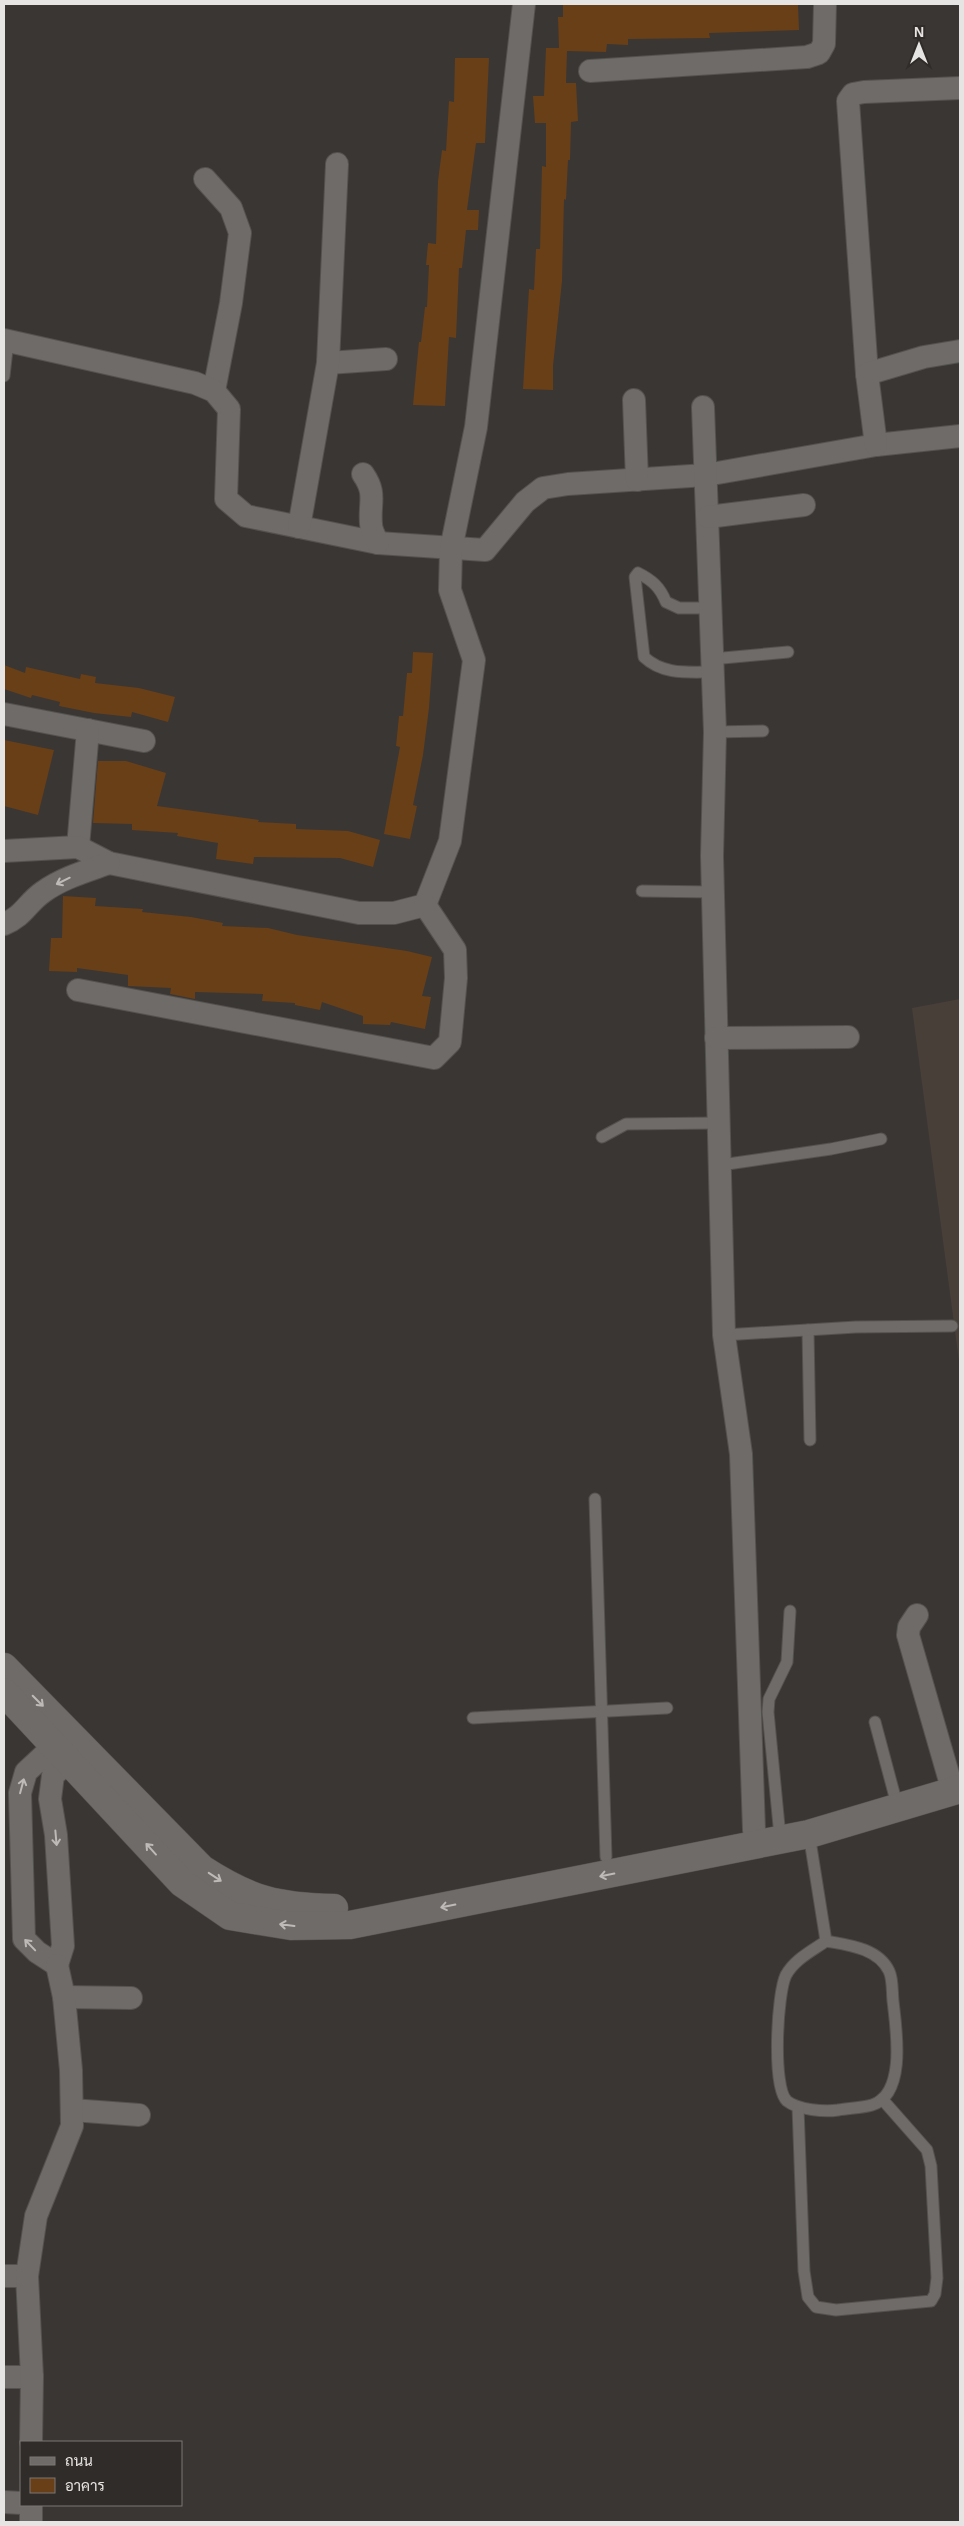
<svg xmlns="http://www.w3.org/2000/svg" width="964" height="2526" font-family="Arial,Sarabun,sans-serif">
  <rect width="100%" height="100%" fill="#3a3634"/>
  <!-- built -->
  <polygon fill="#483f38" points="960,999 960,1361 959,1361 912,1008"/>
  <!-- building -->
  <g fill="#693f17">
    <polygon points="563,4 798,4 799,30 709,33 710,38 628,39 628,45 607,44 606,52 567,51 566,83 576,83 578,121 571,122 570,160 568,160 566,200 564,199 562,281 553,366 553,390 523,389 529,289 534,290 536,249 540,249 542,166 546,167 546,123 535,123 533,96 544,96 546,48 559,48 558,17 563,17"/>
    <polygon points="455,58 489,58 485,143 476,143 467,210 479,210 478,230 466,230 462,268 459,268 456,338 449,337 445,406 413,405 419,342 421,342 425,307 427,307 429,265 426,265 428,243 436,244 438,181 442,150 446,151 449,101 454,102"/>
    <polygon points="413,652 433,653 429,708 423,755 413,805 417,806 410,839 384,834 400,747 396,746 399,716 403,716 407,673 412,673"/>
    <polygon points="4,665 25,673 26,667 80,679 81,674 96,677 95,683 139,688 175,697 168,722 132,712 131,717 94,713 59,706 60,702 32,695 31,698 4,689"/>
    <polygon points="4,740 54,750 38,815 4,806"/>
    <polygon points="98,761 126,761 166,773 157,806 259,820 258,822 296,824 296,829 348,831 380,840 373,867 340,858 254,857 253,864 216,859 218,843 177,836 178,833 132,830 132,824 93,823"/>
    <polygon points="63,896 96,898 95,906 143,909 142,912 191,917 223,923 222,926 268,928 297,935 407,951 432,957 422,996 431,997 425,1029 391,1022 390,1025 363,1024 363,1016 322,1002 320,1010 295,1005 295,1003 262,1001 263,994 195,992 195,999 170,994 171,988 128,986 128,975 77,968 77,972 49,971 51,938 62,938"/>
  </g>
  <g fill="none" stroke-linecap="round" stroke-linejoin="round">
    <!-- lane casing -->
    <g stroke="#54524f" stroke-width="13">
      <g id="lane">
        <polyline points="4,376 8,341"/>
        <path d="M710,608h-31l-13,-6c-6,-15 -14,-22 -28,-29l-3,4 9,80c19,18 44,15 68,15"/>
        <polyline points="712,659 788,652"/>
        <polyline points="715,732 763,731"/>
        <polyline points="642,891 713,892"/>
        <polyline points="602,1137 626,1124 718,1123"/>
        <polyline points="721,1165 831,1149 881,1139"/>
        <polyline points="808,1330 810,1440"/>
        <polyline points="724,1335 856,1327 952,1326"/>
        <polyline points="595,1499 606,1857"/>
        <polyline points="473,1718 667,1708"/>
        <polyline points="875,1722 895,1797"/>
        <polyline points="779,1826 768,1712 769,1699 787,1662 790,1611"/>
        <path d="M809,1834l17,107c22,4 52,7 63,30 4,8 3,21 4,30 3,27 14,93 -21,104 -10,3 -23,3 -34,5 -13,2 -40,0 -51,-9 -15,-13 -10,-108 -1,-126 9,-16 26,-24 40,-34"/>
        <polyline points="798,2107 804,2271 808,2297 816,2307 836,2310 931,2301 935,2294 937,2278 931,2166 927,2150 882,2099"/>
      </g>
    </g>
    <!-- street casing -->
    <g stroke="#54524f" stroke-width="24">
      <g id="street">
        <polyline points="590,71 807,57 819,53 824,44 825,4"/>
        <polyline points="205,179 231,208 240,233 231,303 214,391"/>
        <polyline points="4,340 195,383 214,391 229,409 226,499 246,516 378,543 485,550 525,502 543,488 568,484 706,475 876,445 960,436"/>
        <polyline points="328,363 386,359"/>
        <polyline points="867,374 848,101 853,94 864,92 960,88"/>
        <polyline points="634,400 637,480"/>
        <polyline points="703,407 715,732 712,856 724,1335 741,1454 754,1830"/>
        <polyline points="876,445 867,374 924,357 960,351"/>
        <path d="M363,474c14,20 6,28 8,50 0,6 4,13 7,19"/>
        <polyline points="708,517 804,505"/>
        <polyline points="299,527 328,363 337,164"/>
        <polyline points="4,714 144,741"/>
        <polyline points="78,847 88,730"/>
        <polyline points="4,851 78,847 109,863 359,913 394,913 425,905 450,841 474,660 450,590 451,549 476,427 524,4"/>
        <path d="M4,924c20,-8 23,-21 39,-32 19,-14 44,-21 66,-29"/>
        <polyline points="78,990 434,1058 450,1042 456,978 455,950 425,905"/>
        <polyline points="716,1038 848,1037"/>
        <polyline points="917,1615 909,1627 908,1635 950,1781"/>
        <polyline points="54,1746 26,1772 20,1793 24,1939 37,1952 57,1965 63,1946 56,1835 50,1799 53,1775 69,1762"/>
        <polyline points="64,1997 131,1998"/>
        <polyline points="72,2110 139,2115"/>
        <polyline points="4,2276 27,2276"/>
        <polyline points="4,2377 32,2377"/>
        <polyline points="31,2442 32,2377 27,2276 36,2216 72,2126 71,2070 64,1997 57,1965"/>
        <polyline points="4,2502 21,2503"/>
        <polyline points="31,2505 31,2522"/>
      </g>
    </g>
    <!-- secondary casing -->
    <g stroke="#54524f" stroke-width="29">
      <g id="secondary">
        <path d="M4,1667l198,202c48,31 75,38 132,39"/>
        <polyline points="4,1692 182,1883 230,1916 291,1926 350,1925 809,1834 960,1789"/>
      </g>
    </g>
    <!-- lane -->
    <use href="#lane" stroke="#6f6b68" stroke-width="11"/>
    <!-- street -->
    <use href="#street" stroke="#6f6b68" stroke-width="22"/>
    <!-- secondary -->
    <use href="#secondary" stroke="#6f6b68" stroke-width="28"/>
  </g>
  <!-- one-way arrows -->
  <defs><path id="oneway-shaft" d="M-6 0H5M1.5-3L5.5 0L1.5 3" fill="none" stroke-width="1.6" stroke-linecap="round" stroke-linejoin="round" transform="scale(1.25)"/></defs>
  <g stroke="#bdbab8">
    <use href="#oneway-shaft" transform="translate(63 881) rotate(154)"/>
    <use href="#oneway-shaft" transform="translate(38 1701) rotate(45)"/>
    <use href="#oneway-shaft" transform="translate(22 1786) rotate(-75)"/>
    <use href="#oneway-shaft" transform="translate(56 1838) rotate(85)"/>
    <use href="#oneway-shaft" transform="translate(151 1849) rotate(-132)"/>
    <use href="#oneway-shaft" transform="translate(607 1875) rotate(169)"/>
    <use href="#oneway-shaft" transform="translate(215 1877) rotate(33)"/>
    <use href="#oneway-shaft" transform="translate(448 1906) rotate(169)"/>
    <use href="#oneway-shaft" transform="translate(287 1925) rotate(-173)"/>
    <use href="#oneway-shaft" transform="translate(30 1945) rotate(-134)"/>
  </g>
  <!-- border -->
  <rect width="964" height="2526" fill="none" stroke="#e7e5e3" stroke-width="10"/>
  <!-- legend -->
  <rect x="20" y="2441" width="162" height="65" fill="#302c2a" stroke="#797674"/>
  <rect x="30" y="2457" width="25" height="8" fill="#6f6b68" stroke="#797674"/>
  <text x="65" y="2466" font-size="15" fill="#e7e5e3">ถนน</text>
  <rect x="30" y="2478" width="25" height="15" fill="#693f17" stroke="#797674"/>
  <text x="65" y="2491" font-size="15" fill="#e7e5e3">อาคาร</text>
  <!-- north arrow -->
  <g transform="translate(919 45)" stroke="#302c2a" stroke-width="4" paint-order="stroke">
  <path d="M0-4L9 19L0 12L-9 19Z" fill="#e7e5e3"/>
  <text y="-8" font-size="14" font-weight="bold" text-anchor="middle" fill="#e7e5e3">N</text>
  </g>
</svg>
